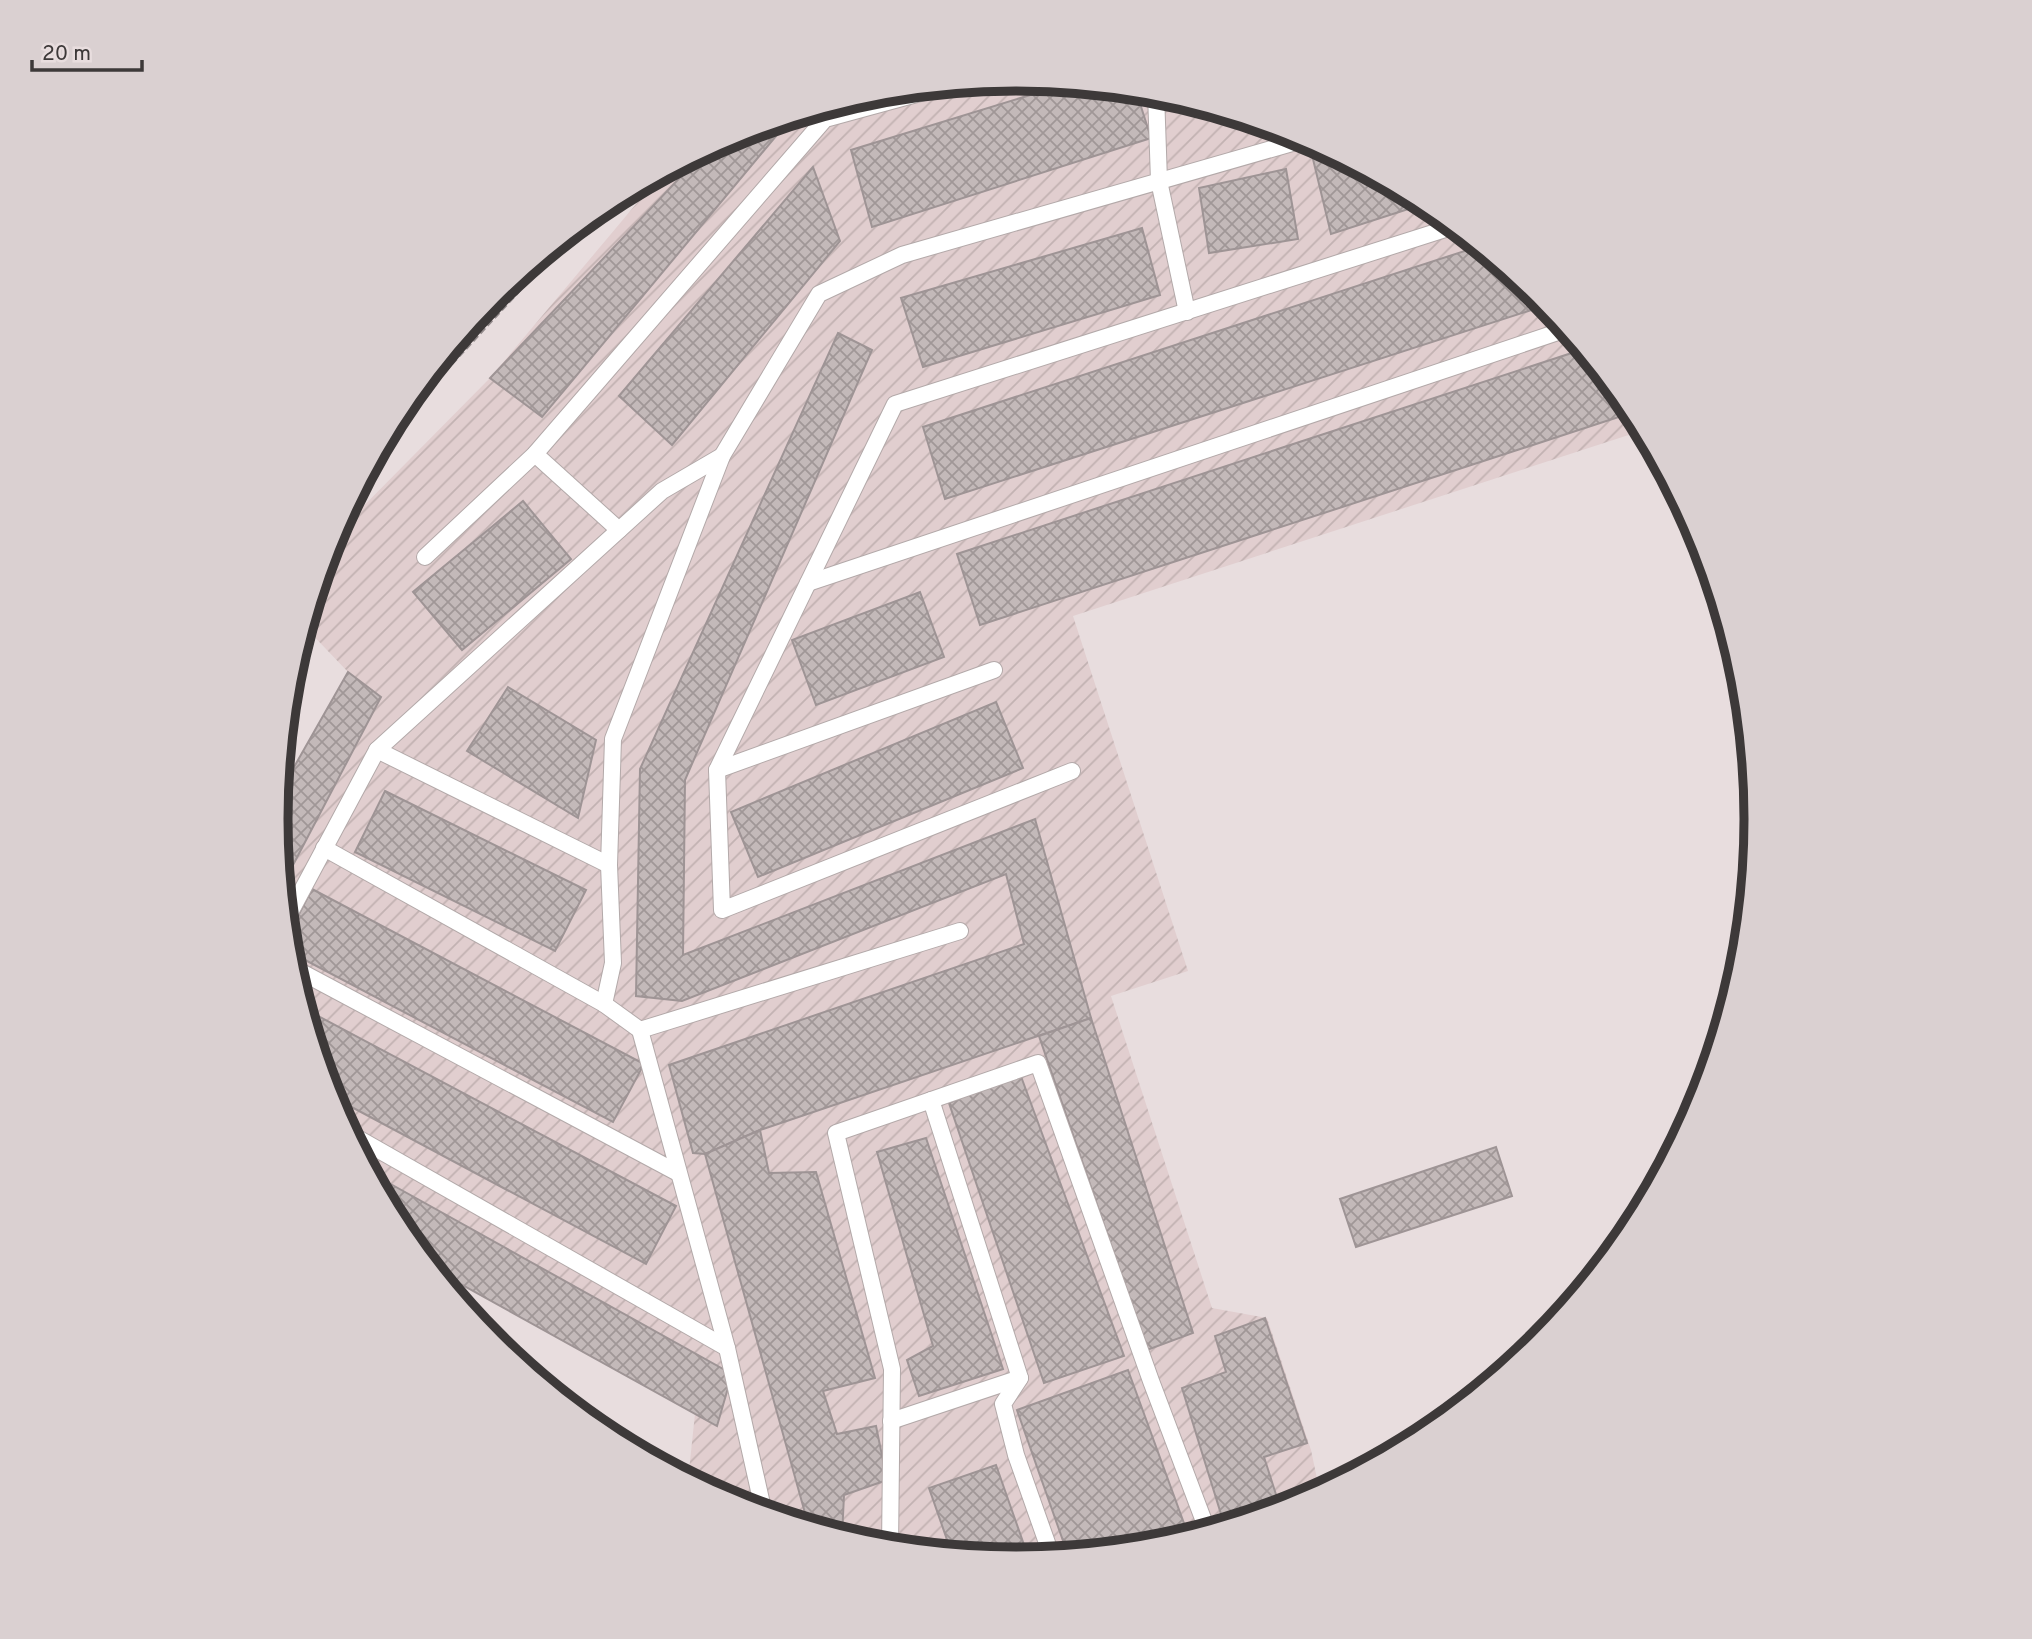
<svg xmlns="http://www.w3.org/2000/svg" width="2032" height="1639" font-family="Overpass,sans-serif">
  <defs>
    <pattern id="industrial-furrows" width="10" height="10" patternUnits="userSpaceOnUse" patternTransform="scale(1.75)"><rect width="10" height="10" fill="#e1cecf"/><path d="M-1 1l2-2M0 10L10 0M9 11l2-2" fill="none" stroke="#c2b2b2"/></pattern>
    <pattern id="building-cross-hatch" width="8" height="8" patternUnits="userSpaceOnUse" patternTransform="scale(1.75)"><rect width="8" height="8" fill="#c3b9b9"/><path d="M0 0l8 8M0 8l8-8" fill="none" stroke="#a09797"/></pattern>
  </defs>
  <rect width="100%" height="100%" fill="#e8ddde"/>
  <!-- industrial -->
  <polygon fill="url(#industrial-furrows)" points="1016,79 1161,93 1300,135 1428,204 1540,296 1632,408 1644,430 1073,616 1188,971 1111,996 1212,1308 1267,1318 1311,1450 1320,1493 1299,1504 1160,1546 1016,1560 871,1546 732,1504 688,1480 695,1414 428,1266 400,1231 331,1103 289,964 275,819 348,672 304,626 331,539 490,378 663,172 733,135 872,93"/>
  <!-- building -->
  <g fill="url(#building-cross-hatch)" stroke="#9e9495" stroke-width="2">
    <polygon points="1066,84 1136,91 1151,138 872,227 851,150"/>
    <polygon points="791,118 542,417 490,378 707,149 733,135"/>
    <polygon points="1328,150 1427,203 1331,234 1312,155"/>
    <polygon points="813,167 840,241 672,445 619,396"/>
    <polygon points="1286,169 1298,239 1209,253 1199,188"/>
    <polygon points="1142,228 1160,295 923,367 901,298"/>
    <polygon points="1480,246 1540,296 1547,305 945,499 923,427"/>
    <polygon points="838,333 872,350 685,780 683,955 1035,819 1091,1018 760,1130 705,1154 693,1153 669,1065 1024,944 1006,874 682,1001 636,996 640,769"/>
    <polygon points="1584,349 1634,412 980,625 957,554"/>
    <polygon points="523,501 571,559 462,650 413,592"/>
    <polygon points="920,592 944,657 816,705 792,640"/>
    <polygon points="348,672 381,697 282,886 275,819 277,797"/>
    <polygon points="508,687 596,740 578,818 467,751"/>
    <polygon points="996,702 1023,768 758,877 731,812"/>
    <polygon points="385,791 586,890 555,951 355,852"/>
    <polygon points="312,889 644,1064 613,1122 288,951 287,937"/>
    <polygon points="303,1008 676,1206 646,1264 329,1095"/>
    <polygon points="1091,1018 1193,1333 1147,1350 1039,1036"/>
    <polygon points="1019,1071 1124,1356 1044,1383 949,1103"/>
    <polygon points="760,1130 769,1173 816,1172 875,1378 823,1391 837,1434 876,1426 887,1480 844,1495 842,1537 803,1525 805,1513 705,1154"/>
    <polygon points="926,1138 1003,1369 919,1396 907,1360 933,1346 877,1152"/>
    <polygon points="1496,1147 1512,1196 1356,1247 1340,1199"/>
    <polygon points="369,1172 732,1374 717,1426 428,1266 400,1231"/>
    <polygon points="1265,1318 1307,1443 1264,1457 1281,1510 1225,1527 1182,1388 1226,1372 1215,1336"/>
    <polygon points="1128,1370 1189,1537 1160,1546 1068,1555 1017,1410"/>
    <polygon points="996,1465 1029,1559 1016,1560 952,1554 929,1488"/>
  </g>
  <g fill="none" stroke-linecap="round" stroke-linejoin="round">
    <!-- service casing -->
    <g stroke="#b3a9a9" stroke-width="18">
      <g id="service">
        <polyline points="1156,93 1159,181 1187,312"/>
        <polyline points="535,454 619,530"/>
        <polyline points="425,557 535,454 825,119 946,86"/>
        <polyline points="808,583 1567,329"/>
        <polyline points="377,750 609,865"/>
        <polyline points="717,770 994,670"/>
        <polyline points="1072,771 722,910 717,770 895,404 1455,226"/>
        <polyline points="324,848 604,1004 640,1030 960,931"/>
        <polyline points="285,922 377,750 662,491 722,456"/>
        <polyline points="290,966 678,1173"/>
        <polyline points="604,1004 613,963 609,865 613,739 722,456 819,294 902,255 1306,139"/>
        <polyline points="640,1030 727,1348 764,1513"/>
        <polyline points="931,1100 1020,1378 1003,1404 1016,1455 1052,1557"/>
        <polyline points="347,1132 727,1348"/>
        <polyline points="891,1421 1020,1378"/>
        <polyline points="890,1548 892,1369 836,1133 1038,1063 1151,1381 1208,1532"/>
      </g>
    </g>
    <!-- path -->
    <polyline stroke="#928a8b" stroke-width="4.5" stroke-dasharray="7 3.5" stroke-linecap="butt" points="387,433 579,225"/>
    <!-- service -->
    <use href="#service" stroke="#fff" stroke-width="16"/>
  </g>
  <!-- crop -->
  <path d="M0 0H2032V1639H0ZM288 819a728 728 0 1 1 1456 0a728 728 0 1 1-1456 0Z" fill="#dad0d1" fill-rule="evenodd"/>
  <path fill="none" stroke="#3d3939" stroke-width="9" d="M288 819a728 728 0 1 1 1456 0a728 728 0 1 1-1456 0Z"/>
  <!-- scale -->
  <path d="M32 60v10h110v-10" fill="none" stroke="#3d3939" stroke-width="3.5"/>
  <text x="42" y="60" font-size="21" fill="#3d3939" stroke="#e8ddde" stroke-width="5" paint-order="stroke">20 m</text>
</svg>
